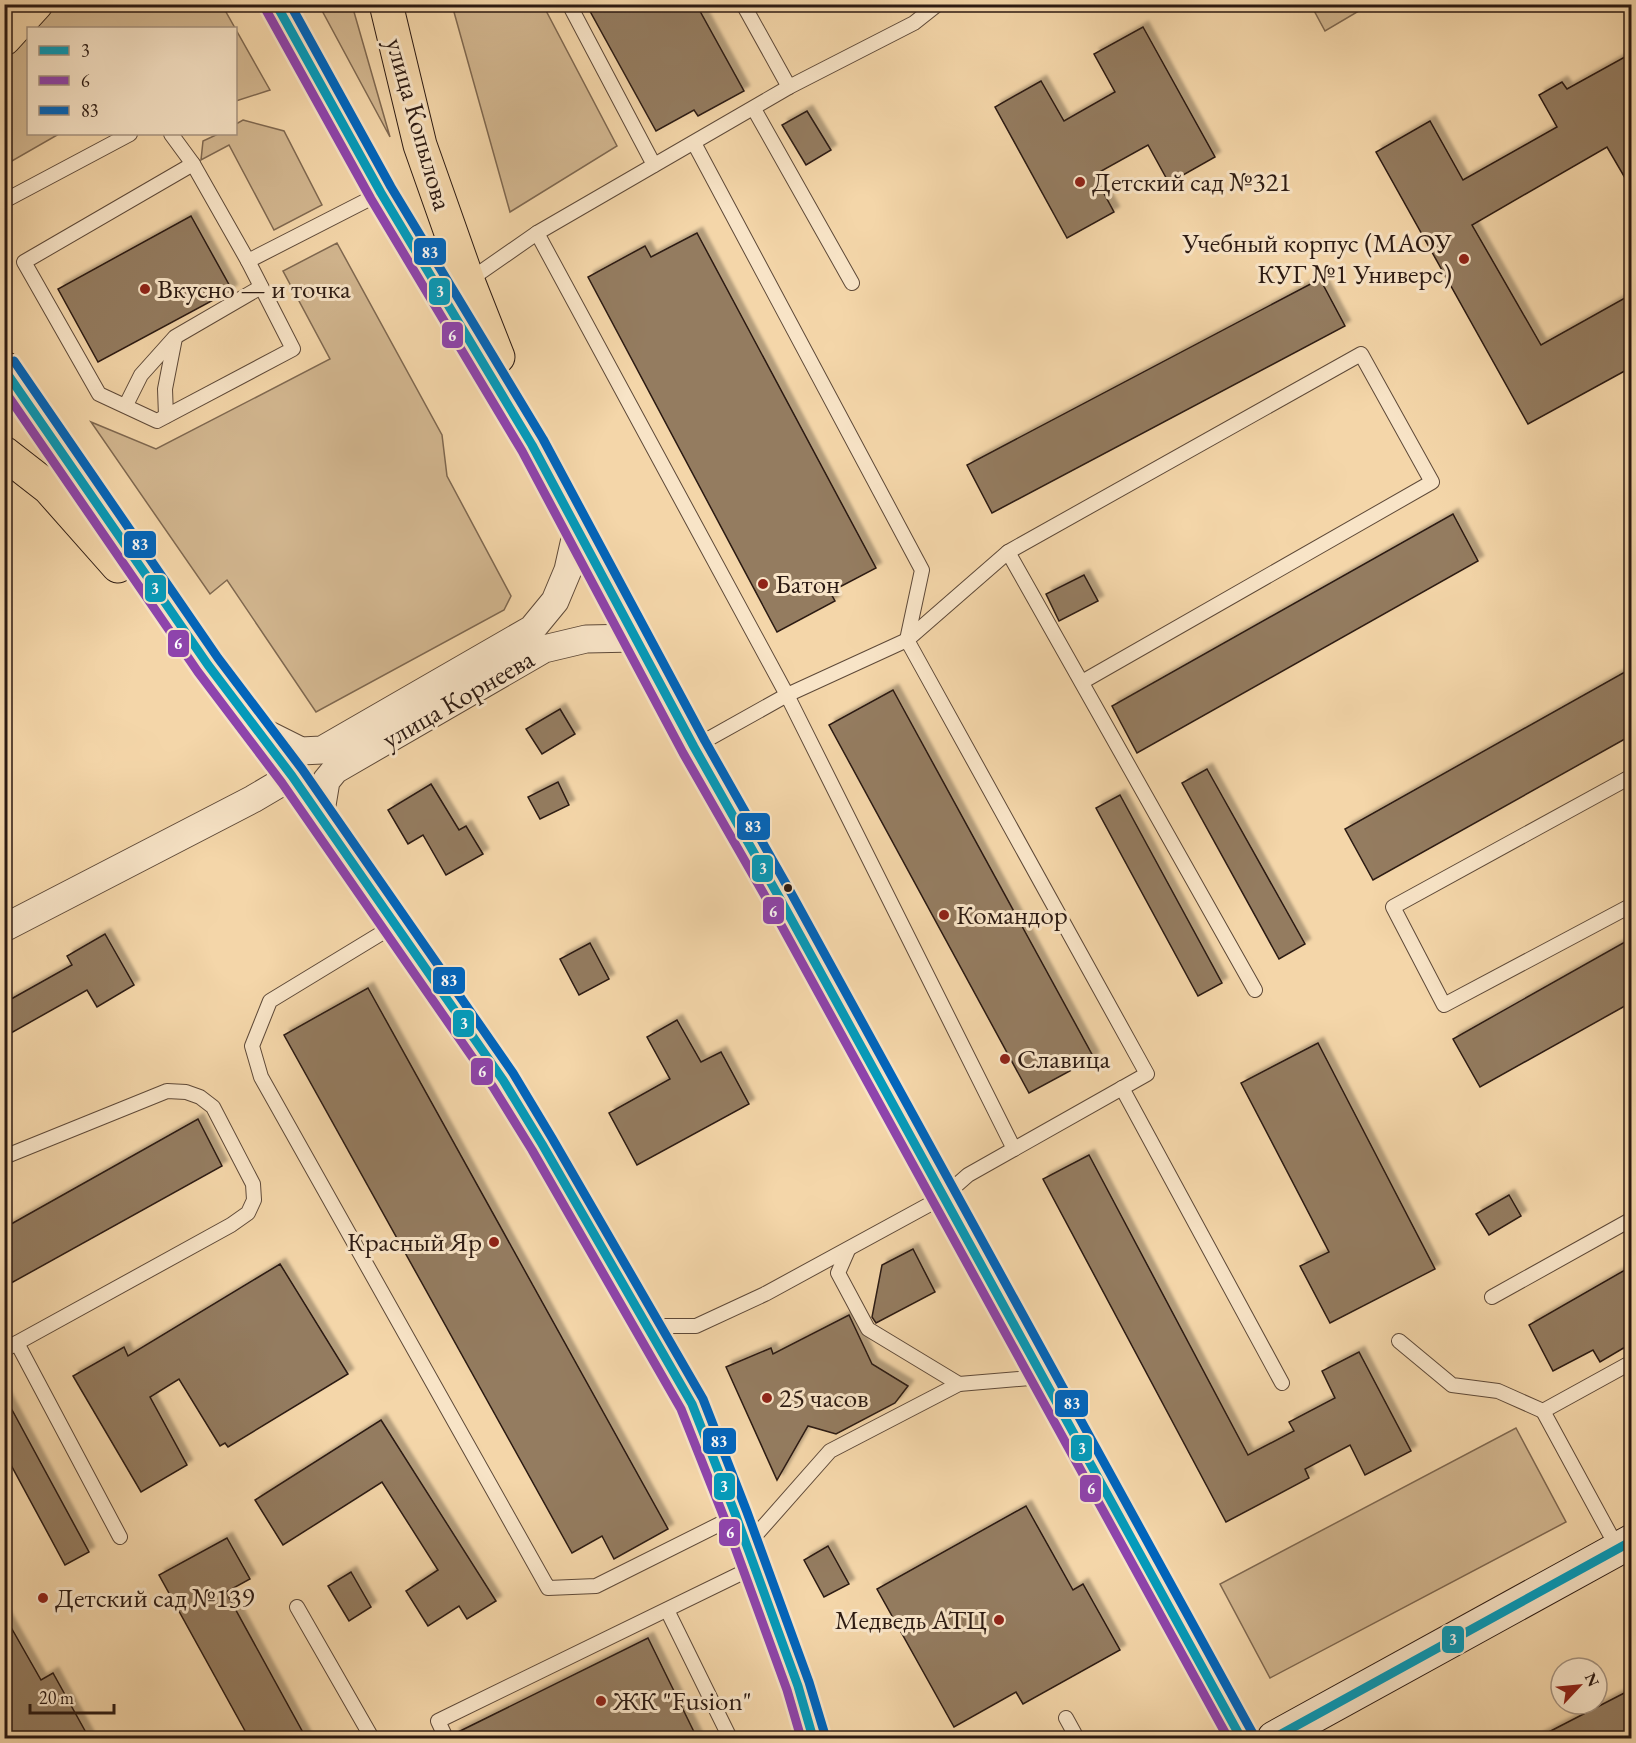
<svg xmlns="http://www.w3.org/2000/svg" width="1636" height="1743" font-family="'EB Garamond',serif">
  <defs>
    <filter id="shadow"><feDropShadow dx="5.5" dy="-5.5" stdDeviation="1.5" flood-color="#0004"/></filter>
  </defs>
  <rect width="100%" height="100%" fill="#f4d6a9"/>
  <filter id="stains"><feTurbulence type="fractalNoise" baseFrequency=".00333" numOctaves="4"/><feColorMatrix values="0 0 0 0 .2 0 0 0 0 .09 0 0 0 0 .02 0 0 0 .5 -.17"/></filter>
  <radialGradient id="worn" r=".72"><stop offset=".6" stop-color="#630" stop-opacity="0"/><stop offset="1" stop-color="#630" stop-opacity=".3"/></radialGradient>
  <!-- green -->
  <g fill="#d2b68f" stroke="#7f6850" stroke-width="1.5">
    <polygon points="5,5 222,5 270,90 236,101 236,28 28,28 28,134 59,134 5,165"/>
    <polygon points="319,5 352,5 390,137"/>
    <polygon points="452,5 543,5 617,146 510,212"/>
    <polygon points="1311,5 1369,5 1325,31"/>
    <polygon points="243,120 284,131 322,205 274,230 229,145 201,160 203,141 218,134 236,134 236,124"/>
    <polygon points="337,243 442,435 447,476 511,596 504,610 316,712 227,580 210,594 91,422 156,449 330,359 283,271"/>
    <polygon points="1516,1428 1566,1522 1270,1678 1220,1584"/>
  </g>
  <!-- building -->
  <g fill="#947c61" stroke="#2c1a12" stroke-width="1.5" filter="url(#shadow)">
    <polygon points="586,4 696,4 744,91 698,116 694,110 656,131"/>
    <polygon points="1143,27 1215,157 1169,183 1148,145 1094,175 1114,212 1067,238 995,107 1041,81 1064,121 1115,92 1094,54"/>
    <polygon points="1632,53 1632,190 1607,147 1472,225 1541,345 1632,294 1632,367 1528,424 1376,152 1430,121 1463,180 1557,127 1539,95 1562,82 1567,89"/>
    <polygon points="807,111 831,150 806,165 782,125"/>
    <polygon points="191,216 232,290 98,362 58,289"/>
    <polygon points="697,233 876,568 830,592 835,601 777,632 588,277 645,246 651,257"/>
    <polygon points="1320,279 1345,326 992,513 967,465"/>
    <polygon points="1453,514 1478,561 1137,753 1112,706"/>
    <polygon points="1084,575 1098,601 1059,621 1046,594"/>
    <polygon points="1632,668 1632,735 1373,880 1345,829"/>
    <polygon points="893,690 1094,1058 1029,1093 829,725"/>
    <polygon points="560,709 575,734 542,754 526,729"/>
    <polygon points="1207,769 1305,944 1279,959 1182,783"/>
    <polygon points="558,782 569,805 540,819 528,797"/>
    <polygon points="431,784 459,830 466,826 483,854 446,875 423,835 408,844 388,810"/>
    <polygon points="1120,795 1222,983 1198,996 1096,808"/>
    <polygon points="105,934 134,985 97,1007 87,990 4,1037 4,1003 72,965 67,956"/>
    <polygon points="1632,938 1632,1002 1480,1087 1453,1039"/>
    <polygon points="590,943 609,979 579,995 560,959"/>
    <polygon points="368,988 668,1529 614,1559 602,1536 572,1553 284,1035"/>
    <polygon points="677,1020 701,1062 721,1052 749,1104 637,1165 609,1113 670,1079 647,1037"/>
    <polygon points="1318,1043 1435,1269 1330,1323 1300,1266 1329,1252 1241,1083"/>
    <polygon points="198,1119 222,1166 4,1287 4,1228"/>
    <polygon points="1089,1155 1248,1455 1294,1431 1289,1422 1335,1398 1322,1371 1359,1352 1411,1451 1365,1475 1350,1445 1305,1469 1309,1478 1226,1522 1043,1179"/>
    <polygon points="1509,1195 1521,1216 1489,1235 1476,1214"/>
    <polygon points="913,1249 935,1292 876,1323 872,1317 882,1265"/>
    <polygon points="280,1264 348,1374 228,1447 225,1443 220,1446 179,1379 150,1397 187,1465 141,1492 73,1376 124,1347 128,1356"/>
    <polygon points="1632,1266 1632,1343 1600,1362 1593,1350 1553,1371 1529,1325"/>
    <polygon points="849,1315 872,1364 908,1386 895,1403 836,1434 808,1426 777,1480 726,1367 771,1348 773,1354"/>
    <polygon points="4,1395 89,1552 65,1565 4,1452"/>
    <polygon points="381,1420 496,1601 467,1619 459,1606 428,1626 406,1591 438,1570 382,1482 283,1545 255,1500"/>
    <polygon points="1026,1506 1073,1590 1083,1584 1120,1650 1023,1704 1016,1692 954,1727 877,1589"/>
    <polygon points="227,1538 250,1579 226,1592 306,1738 249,1738 159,1575"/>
    <polygon points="828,1546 849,1584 824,1597 804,1560"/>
    <polygon points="351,1572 371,1607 349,1621 328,1586"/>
    <polygon points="4,1615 41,1680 53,1673 89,1738 4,1738"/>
    <polygon points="648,1638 697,1738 455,1738 454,1734"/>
    <polygon points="1632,1689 1632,1738 1537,1738"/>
  </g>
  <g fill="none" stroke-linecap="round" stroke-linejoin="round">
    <!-- service casing -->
    <g stroke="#5e4938" stroke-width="16">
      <g id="service">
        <polyline points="569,4 654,165"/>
        <polyline points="743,4 789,87"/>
        <polyline points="754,109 852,283"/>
        <polyline points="171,134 193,164 248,261 381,193"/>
        <polyline points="193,164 24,262 99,394 157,421 293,349 248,261"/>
        <polyline points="4,201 130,134"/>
        <polyline points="537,233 787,695 1014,1149"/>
        <polyline points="468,281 537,233 789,87 914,23 938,4"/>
        <polyline points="126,405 141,375 175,337 261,287"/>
        <polyline points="166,416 165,389 175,338"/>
        <polyline points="1008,552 1255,990"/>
        <polyline points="694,747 787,695 907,640 1008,552 1361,354 1432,482 1082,682"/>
        <polyline points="1632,776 1393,907 1444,1005 1632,905"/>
        <polyline points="395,925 270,1001 252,1046 261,1077 548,1588 596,1586 736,1516"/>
        <polyline points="1122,1088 1282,1383"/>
        <polyline points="4,1157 167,1091 186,1092 200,1097 213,1107 253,1184 254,1200 248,1213 231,1225 4,1350"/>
        <polyline points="848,1250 838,1273 868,1329 959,1384"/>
        <polyline points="1492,1297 1632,1219"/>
        <polyline points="648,1326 696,1326 765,1294 943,1197 968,1175 1147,1074 907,640 922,570 694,143"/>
        <polyline points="1399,1341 1452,1385 1498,1391 1543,1411"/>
        <polyline points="17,1343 120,1537"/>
        <polyline points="747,1545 830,1451 959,1384 1042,1377"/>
        <polyline points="1618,1549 1543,1411 1632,1362"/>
        <polyline points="297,1607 372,1738"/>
        <polyline points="667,1610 730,1738"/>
        <polyline points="1066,1718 1077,1738"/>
        <polyline points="446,1738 438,1721 754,1567"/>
      </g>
    </g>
    <!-- minor casing -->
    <g stroke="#5e4938" stroke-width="29">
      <g id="minor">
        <polyline points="257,729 301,751 322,750 532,629 555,601 568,570 577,530"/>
        <polyline points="320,817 326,781 335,770 544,649 586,639 636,638"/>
        <polyline points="4,928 253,799 292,776"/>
      </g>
    </g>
    <!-- secondary casing -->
    <g stroke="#2c1a12" stroke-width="35">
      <polyline id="secondary" points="1274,1738 1632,1541"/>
    </g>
    <!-- primary casing -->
    <g stroke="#2c1a12" stroke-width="35">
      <g id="primary">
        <polyline points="276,4 381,193 532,445 694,747 779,897 1241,1738"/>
        <polyline points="386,4 420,145 468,281 498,357"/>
        <polyline points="4,39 36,4"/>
        <polyline points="4,368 208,665 292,776 503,1080 542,1144 692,1404 736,1516 798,1686 813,1738"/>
        <polyline points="4,453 49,488 118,566"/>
      </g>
    </g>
    <!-- service -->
    <use href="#service" stroke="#f8e4c7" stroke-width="14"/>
    <!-- minor -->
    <use href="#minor" stroke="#f8e4c7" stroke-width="27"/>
    <!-- secondary -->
    <use href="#secondary" stroke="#f8e4c7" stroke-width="33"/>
    <!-- primary -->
    <use href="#primary" stroke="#f4d6a9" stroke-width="33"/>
    <!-- bus-1 casing -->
    <g stroke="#f8e4c7" stroke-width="14">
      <g id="bus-1">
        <polyline points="276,4 381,193 532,445 694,747 779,897 1241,1738"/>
        <polyline points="4,369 208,665 292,776 503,1080 542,1144 692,1404 736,1516 798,1686 813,1738"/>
        <polyline points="1274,1738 1632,1541"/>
      </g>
    </g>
    <!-- bus-2 casing -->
    <g stroke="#f8e4c7" stroke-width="14">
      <g id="bus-2">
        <polyline points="266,10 371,199 522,451 683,753 769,903 1228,1738"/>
        <polyline points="4,390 198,672 282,783 493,1087 532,1150 681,1409 725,1520 787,1690 801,1738"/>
      </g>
    </g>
    <!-- bus-3 casing -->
    <g stroke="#f8e4c7" stroke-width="14">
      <g id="bus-3">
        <polyline points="290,4 391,187 543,439 705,741 790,891 1252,1732"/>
        <polyline points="14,361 218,658 302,769 513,1073 552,1138 703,1399 747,1512 809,1682 825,1735"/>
      </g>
    </g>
    <!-- bus-1 -->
    <use href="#bus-1" stroke="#049bbb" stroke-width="9"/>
    <!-- bus-2 -->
    <use href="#bus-2" stroke="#8e44ad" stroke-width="9"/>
    <!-- bus-3 -->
    <use href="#bus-3" stroke="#0065bd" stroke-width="9"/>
  </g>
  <!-- markers -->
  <g fill="#8f2418" stroke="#f8e4c7" stroke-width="2">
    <circle cx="1080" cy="182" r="6"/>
    <circle cx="1464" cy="259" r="6"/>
    <circle cx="145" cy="289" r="6"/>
    <circle cx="763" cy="584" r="6"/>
    <circle cx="944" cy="915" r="6"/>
    <circle cx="1005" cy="1059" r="6"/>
    <circle cx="494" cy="1242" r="6"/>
    <circle cx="767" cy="1398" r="6"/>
    <circle cx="43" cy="1598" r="6"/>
    <circle cx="999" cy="1620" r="6"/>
    <circle cx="601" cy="1701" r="6"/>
  </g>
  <circle fill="#2c1a12" stroke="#f8e4c7" stroke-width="2" cx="788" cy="888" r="5"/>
  <g text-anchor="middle" stroke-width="6" stroke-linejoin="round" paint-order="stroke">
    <!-- street labels -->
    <g font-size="27" fill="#2c1a12" stroke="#f8e4c7">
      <text transform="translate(419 124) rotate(74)" y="9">улица Копылова</text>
      <text transform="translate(458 699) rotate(-30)" y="9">улица Корнеева</text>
    </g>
    <!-- poi labels -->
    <g font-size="27" fill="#2c1a12" stroke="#f8e4c7" text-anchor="start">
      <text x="1092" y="191">Детский сад №321</text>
      <text x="1452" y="252" text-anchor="end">Учебный корпус (МАОУ<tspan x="1452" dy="31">КУГ №1 Универс)</tspan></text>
      <text x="157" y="298">Вкусно — и точка</text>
      <text x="775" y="593">Батон</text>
      <text x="956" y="924">Командор</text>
      <text x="1017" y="1068">Славица</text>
      <text x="482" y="1251" text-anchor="end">Красный Яр</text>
      <text x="779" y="1407">25 часов</text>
      <text x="55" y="1607">Детский сад №139</text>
      <text x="987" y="1629" text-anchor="end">Медведь АТЦ</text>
      <text x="613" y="1710">ЖК "Fusion"</text>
    </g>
  </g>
  <g stroke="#f8e4c7" stroke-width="2">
    <rect x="413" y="237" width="34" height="29" rx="6" fill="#0065bd"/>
    <rect x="428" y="277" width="23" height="29" rx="6" fill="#049bbb"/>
    <rect x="441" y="321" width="23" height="28" rx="6" fill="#8e44ad"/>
    <rect x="123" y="530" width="34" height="29" rx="6" fill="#0065bd"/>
    <rect x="144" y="574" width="23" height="29" rx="6" fill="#049bbb"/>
    <rect x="167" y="629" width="23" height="29" rx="6" fill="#8e44ad"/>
    <rect x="736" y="812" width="35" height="29" rx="6" fill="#0065bd"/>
    <rect x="751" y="854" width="23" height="29" rx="6" fill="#049bbb"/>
    <rect x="762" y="896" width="23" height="29" rx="6" fill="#8e44ad"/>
    <rect x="432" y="966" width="34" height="29" rx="6" fill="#0065bd"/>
    <rect x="452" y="1009" width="23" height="29" rx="6" fill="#049bbb"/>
    <rect x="470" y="1057" width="24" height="29" rx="6" fill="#8e44ad"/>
    <rect x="1054" y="1389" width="35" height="29" rx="6" fill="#0065bd"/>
    <rect x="702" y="1427" width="35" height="28" rx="6" fill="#0065bd"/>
    <rect x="1070" y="1434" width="23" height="28" rx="6" fill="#049bbb"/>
    <rect x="713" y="1472" width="23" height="29" rx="6" fill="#049bbb"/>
    <rect x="1079" y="1474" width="23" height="29" rx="6" fill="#8e44ad"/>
    <rect x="718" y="1518" width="23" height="29" rx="6" fill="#8e44ad"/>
    <rect x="1441" y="1625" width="24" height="29" rx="6" fill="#049bbb"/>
  </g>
  <g font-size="16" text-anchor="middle" font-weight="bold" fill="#fff">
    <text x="430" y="258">83</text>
    <text x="440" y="297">3</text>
    <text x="452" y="341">6</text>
    <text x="140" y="550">83</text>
    <text x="155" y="594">3</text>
    <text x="178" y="649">6</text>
    <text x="753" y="832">83</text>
    <text x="763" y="874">3</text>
    <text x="773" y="917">6</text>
    <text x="449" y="986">83</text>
    <text x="464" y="1029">3</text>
    <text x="482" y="1077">6</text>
    <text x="1072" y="1409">83</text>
    <text x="719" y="1447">83</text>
    <text x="1082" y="1454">3</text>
    <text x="724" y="1492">3</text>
    <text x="1091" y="1494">6</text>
    <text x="730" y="1538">6</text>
    <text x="1453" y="1645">3</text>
  </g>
  <!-- margin -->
  <rect width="1636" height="1743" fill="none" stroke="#f4d6a9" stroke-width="24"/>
  <rect x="6" y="6" width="1624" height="1731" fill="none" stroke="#2c1a12" stroke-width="3"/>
  <rect x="12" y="12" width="1612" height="1719" fill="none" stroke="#2c1a12" stroke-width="1.5"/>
  <!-- legend -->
  <rect x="27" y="27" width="210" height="108" fill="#f8e4c7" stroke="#a6937f" stroke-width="1.5"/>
  <rect x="39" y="46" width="30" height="9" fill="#049bbb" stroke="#a6937f" stroke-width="1.5"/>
  <text x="81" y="57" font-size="18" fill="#2c1a12">3</text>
  <rect x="39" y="76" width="30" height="9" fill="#8e44ad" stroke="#a6937f" stroke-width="1.5"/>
  <text x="81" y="87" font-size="18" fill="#2c1a12">6</text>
  <rect x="39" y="106" width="30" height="9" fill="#0065bd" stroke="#a6937f" stroke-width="1.5"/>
  <text x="81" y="117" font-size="18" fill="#2c1a12">83</text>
  <!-- north arrow -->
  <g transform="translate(1579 1686) rotate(64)"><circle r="28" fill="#f8e4c7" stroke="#a6937f" stroke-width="1.5"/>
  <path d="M0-4.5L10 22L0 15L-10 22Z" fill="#8f2418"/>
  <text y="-9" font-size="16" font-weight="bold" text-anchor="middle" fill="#2c1a12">N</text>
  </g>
  <!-- scale -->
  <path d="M30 1704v9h84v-9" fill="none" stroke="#2c1a12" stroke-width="3"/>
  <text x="39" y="1704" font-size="18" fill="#2c1a12" stroke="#f8e4c7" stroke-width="4.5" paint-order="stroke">20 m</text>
  <rect width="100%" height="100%" filter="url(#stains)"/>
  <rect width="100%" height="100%" fill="url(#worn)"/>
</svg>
